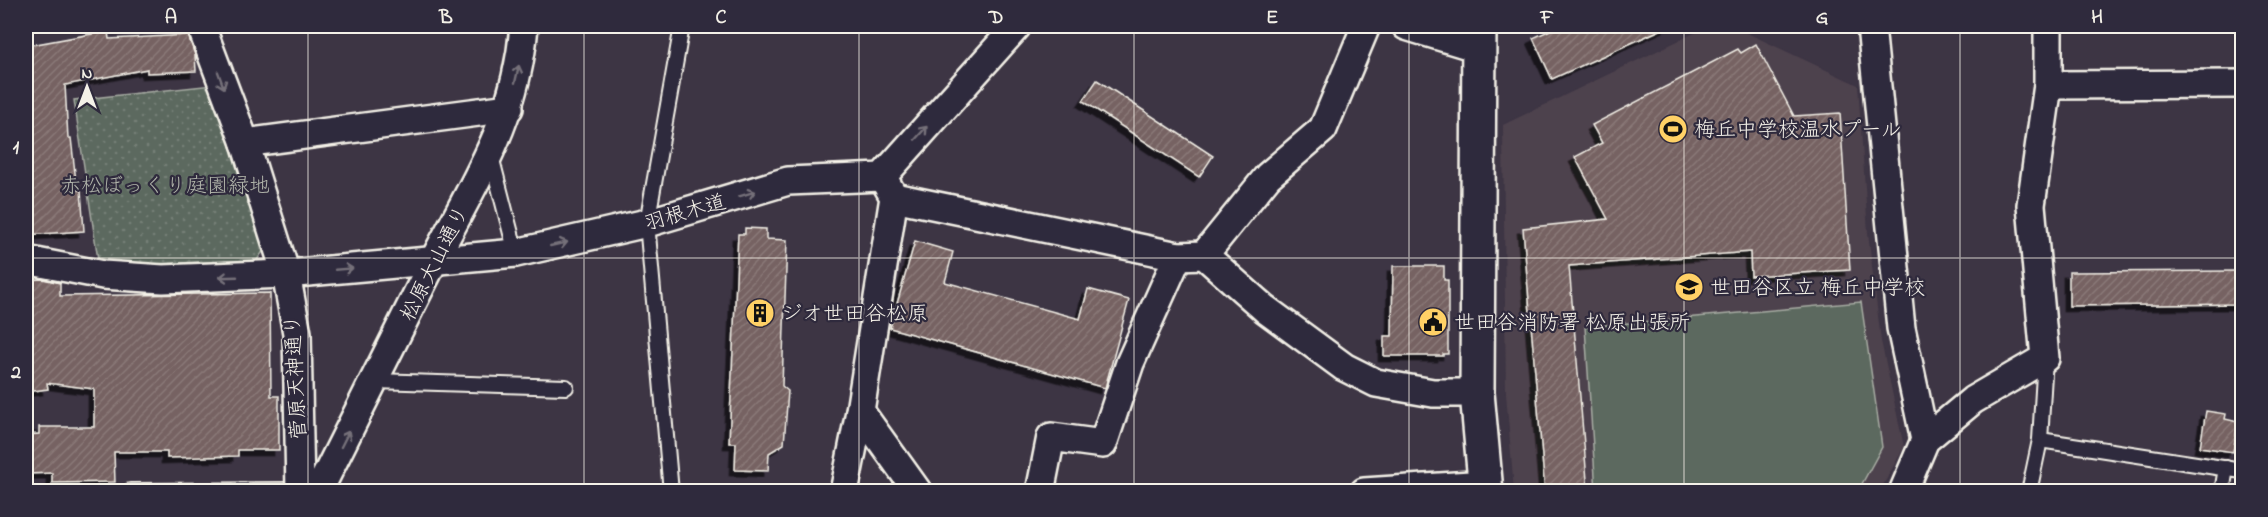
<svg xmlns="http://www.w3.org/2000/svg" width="2268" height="517" font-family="'Indie Flower','Klee One',sans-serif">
  <defs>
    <pattern id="grass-dots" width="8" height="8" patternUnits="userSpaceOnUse" patternTransform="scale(1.5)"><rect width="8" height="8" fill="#5c695f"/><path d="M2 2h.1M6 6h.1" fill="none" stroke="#747f76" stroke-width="1.8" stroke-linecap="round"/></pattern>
    <pattern id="building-hatch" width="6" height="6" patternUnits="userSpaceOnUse" patternTransform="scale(1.5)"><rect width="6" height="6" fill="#766262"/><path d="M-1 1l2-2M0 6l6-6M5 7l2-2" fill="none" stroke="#8a7978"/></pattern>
    <filter id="shadow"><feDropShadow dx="-5.5" dy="5.5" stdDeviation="0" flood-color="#0009"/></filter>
  </defs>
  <rect width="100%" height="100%" fill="#3d3544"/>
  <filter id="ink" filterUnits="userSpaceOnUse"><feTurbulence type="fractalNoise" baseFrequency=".0167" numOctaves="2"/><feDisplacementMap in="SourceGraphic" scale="12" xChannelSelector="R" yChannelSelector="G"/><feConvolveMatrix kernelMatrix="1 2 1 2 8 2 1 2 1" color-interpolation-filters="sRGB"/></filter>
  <g filter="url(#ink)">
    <!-- built -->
    <polygon fill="#4e424d" points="1709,26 1732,26 1858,85 1868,233 1881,341 1904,447 1880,491 1514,491 1506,393 1503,125"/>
    <!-- grass -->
    <polygon fill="url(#grass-dots)" stroke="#a8ada4" stroke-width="1.5" points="213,85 267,246 257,260 99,266 74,100"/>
    <!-- pitch -->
    <polygon fill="#5c695f" stroke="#a8ada4" stroke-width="1.5" points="1861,302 1882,447 1858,491 1596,491 1585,327"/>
    <!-- building -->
    <g fill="url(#building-hatch)" stroke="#f4f1e8" stroke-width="1.5" filter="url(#shadow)">
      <polygon points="1559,26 1669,26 1552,79 1533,38"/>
      <polygon points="108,31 109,39 188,35 195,55 196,71 147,73 147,69 65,85 68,138 71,138 77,190 81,190 84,231 26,235 26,46"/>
      <polygon points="1756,44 1794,116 1840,113 1850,270 1751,276 1750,252 1569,266 1588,492 1545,492 1523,228 1608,219 1575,157 1602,143 1592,125 1738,49 1741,53"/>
      <polygon points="1097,80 1213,156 1199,177 1083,101"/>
      <polygon points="745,228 766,229 766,239 787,240 782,386 788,391 784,444 769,453 768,471 735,470 736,443 729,443 738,234 745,234"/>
      <polygon points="915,241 953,252 945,282 1080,319 1088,289 1129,300 1105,388 890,328"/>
      <polygon points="1393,266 1444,266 1444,280 1448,280 1448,354 1443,354 1443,356 1384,356 1384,336 1392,336"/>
      <polygon points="2237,271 2242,271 2242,304 2069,306 2069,272"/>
      <polygon points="43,279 60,283 60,296 270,293 271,396 279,396 279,450 238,450 238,456 167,458 167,452 114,452 115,482 52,483 52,473 27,474 26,435 39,434 39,427 94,427 94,389 47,383 48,389 26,392 26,280"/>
      <polygon points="2206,411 2226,414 2225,419 2238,422 2233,452 2200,447"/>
    </g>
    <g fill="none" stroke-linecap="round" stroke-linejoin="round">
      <!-- lane casing -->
      <g stroke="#f4f1e8" stroke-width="18">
        <g id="lane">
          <polyline points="491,156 516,253"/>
          <polyline points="375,381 566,387"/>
          <polyline points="2040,440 2242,471"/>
          <polyline points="130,491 300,490"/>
          <polyline points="671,492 647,223 682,26"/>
          <polyline points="2029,492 2040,440 2045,358"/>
          <polyline points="2222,492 2226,468"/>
        </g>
      </g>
      <!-- street casing -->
      <g stroke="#f4f1e8" stroke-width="32">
        <g id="street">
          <polyline points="201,26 245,143 286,274 297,333 300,492"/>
          <polyline points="1406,26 1465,44 1479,45"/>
          <polyline points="1871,26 1901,328 1925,440"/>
          <polyline points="2048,85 2242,84"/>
          <polyline points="245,143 509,108"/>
          <polyline points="894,197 1178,256 1204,255 1265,309 1344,367 1376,383 1433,393 1477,393"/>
          <polyline points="1204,255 1268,176 1323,129 1366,26"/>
          <polyline points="26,260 103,275 163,279 286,274 516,253 647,223 788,181 882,177 1017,26"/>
          <polyline points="860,411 918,492"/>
          <path d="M318,492c39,-77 76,-153 115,-230 42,-82 83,-141 91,-236"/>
          <polyline points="844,492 860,411 894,197 886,183"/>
          <polyline points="1040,492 1051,437 1103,444 1130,363 1178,256"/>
          <polyline points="1364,492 1486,484"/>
          <polyline points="1903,492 1925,440 1973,400 2045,358 2031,205 2048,85 2048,26"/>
        </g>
      </g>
      <!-- secondary casing -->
      <g stroke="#f4f1e8" stroke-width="38">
        <polyline id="secondary" points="1479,26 1477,393 1486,492"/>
      </g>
      <!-- lane -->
      <use href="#lane" stroke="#2f2a3d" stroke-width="14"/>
      <!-- street -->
      <use href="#street" stroke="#2f2a3d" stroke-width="27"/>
      <!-- secondary -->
      <use href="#secondary" stroke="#2f2a3d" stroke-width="33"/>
    </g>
    <!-- one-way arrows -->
    <defs><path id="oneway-shaft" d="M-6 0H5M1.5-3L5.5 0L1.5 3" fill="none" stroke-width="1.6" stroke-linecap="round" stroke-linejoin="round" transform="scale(1.5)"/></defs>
    <g stroke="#747079">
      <use href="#oneway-shaft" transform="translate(517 74) rotate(-77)"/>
      <use href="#oneway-shaft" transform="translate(221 80) rotate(70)"/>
      <use href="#oneway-shaft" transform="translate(921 133) rotate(-48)"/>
      <use href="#oneway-shaft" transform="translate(747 194) rotate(-17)"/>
      <use href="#oneway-shaft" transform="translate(559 244) rotate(-13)"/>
      <use href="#oneway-shaft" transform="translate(344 269) rotate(-5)"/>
      <use href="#oneway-shaft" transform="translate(228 277) rotate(178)"/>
      <use href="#oneway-shaft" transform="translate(345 439) rotate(-63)"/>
    </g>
  </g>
  <!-- grid -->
  <path fill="none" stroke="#f4f1e8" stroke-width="1.5" stroke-opacity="0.55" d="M308,26v466M584,26v466M859,26v466M1134,26v466M1409,26v466M1684,26v466M1960,26v466M26,258h2216"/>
  <!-- icons -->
  <defs>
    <g id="stadium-disc" transform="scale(1.5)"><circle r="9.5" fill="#ffd166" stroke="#2f2a3d"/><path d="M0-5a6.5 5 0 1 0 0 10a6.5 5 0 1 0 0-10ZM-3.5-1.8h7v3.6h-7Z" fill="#111"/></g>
    <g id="school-disc" transform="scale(1.5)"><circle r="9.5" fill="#ffd166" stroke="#2f2a3d"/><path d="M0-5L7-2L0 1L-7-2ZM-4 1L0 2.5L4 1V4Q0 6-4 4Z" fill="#111"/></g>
    <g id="building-disc" transform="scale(1.5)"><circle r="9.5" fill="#ffd166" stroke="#2f2a3d"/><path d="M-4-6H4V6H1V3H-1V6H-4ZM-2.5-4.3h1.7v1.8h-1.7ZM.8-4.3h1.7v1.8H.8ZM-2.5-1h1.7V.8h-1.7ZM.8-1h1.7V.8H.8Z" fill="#111"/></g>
    <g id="civic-disc" transform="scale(1.5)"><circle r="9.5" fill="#ffd166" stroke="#2f2a3d"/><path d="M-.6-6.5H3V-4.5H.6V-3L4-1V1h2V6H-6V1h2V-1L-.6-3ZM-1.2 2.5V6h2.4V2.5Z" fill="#111"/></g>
  </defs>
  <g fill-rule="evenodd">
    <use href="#stadium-disc" x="1673" y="129"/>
    <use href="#school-disc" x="1689" y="287"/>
    <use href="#building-disc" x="760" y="313"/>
    <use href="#civic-disc" x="1433" y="322"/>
  </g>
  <g text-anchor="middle" stroke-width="4.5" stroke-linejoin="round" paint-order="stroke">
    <!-- poi labels -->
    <g font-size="21" fill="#f4f1e8" stroke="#2f2a3d" text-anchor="start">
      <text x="1694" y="136">梅丘中学校温水プール</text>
      <text x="1710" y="294">世田谷区立 梅丘中学校</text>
      <text x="781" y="320">ジオ世田谷松原</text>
      <text x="1454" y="329">世田谷消防署 松原出張所</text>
    </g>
    <!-- park labels -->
    <g font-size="21" fill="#b0b4aa" stroke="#2f2a3d">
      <text x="165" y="192">赤松ぼっくり庭園緑地</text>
    </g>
    <!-- street labels -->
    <g font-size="21" fill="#f4f1e8" stroke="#2f2a3d">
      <text transform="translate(685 212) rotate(-16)" y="7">羽根木道</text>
      <text transform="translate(434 263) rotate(-63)" y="7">松原大山通り</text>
      <text transform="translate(295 377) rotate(-93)" y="7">菅原天神通り</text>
    </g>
  </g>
  <!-- margin -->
  <rect width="2268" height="517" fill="none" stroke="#2f2a3d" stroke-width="66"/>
  <!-- north arrow -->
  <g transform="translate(87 87)" stroke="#2f2a3d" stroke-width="4.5" paint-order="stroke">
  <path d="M0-4.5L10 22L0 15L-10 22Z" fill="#f4f1e8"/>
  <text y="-9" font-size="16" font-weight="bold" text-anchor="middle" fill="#f4f1e8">N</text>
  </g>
  <rect x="33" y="33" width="2202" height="451" fill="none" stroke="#f4f1e8" stroke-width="2"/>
  <g font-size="20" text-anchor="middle" font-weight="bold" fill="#f4f1e8">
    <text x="171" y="23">A</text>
    <text x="446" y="23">B</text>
    <text x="721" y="23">C</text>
    <text x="996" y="23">D</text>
    <text x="1272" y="23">E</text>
    <text x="1547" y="23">F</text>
    <text x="1822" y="23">G</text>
    <text x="2097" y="23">H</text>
    <text x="16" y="153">1</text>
    <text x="16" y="378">2</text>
  </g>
</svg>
